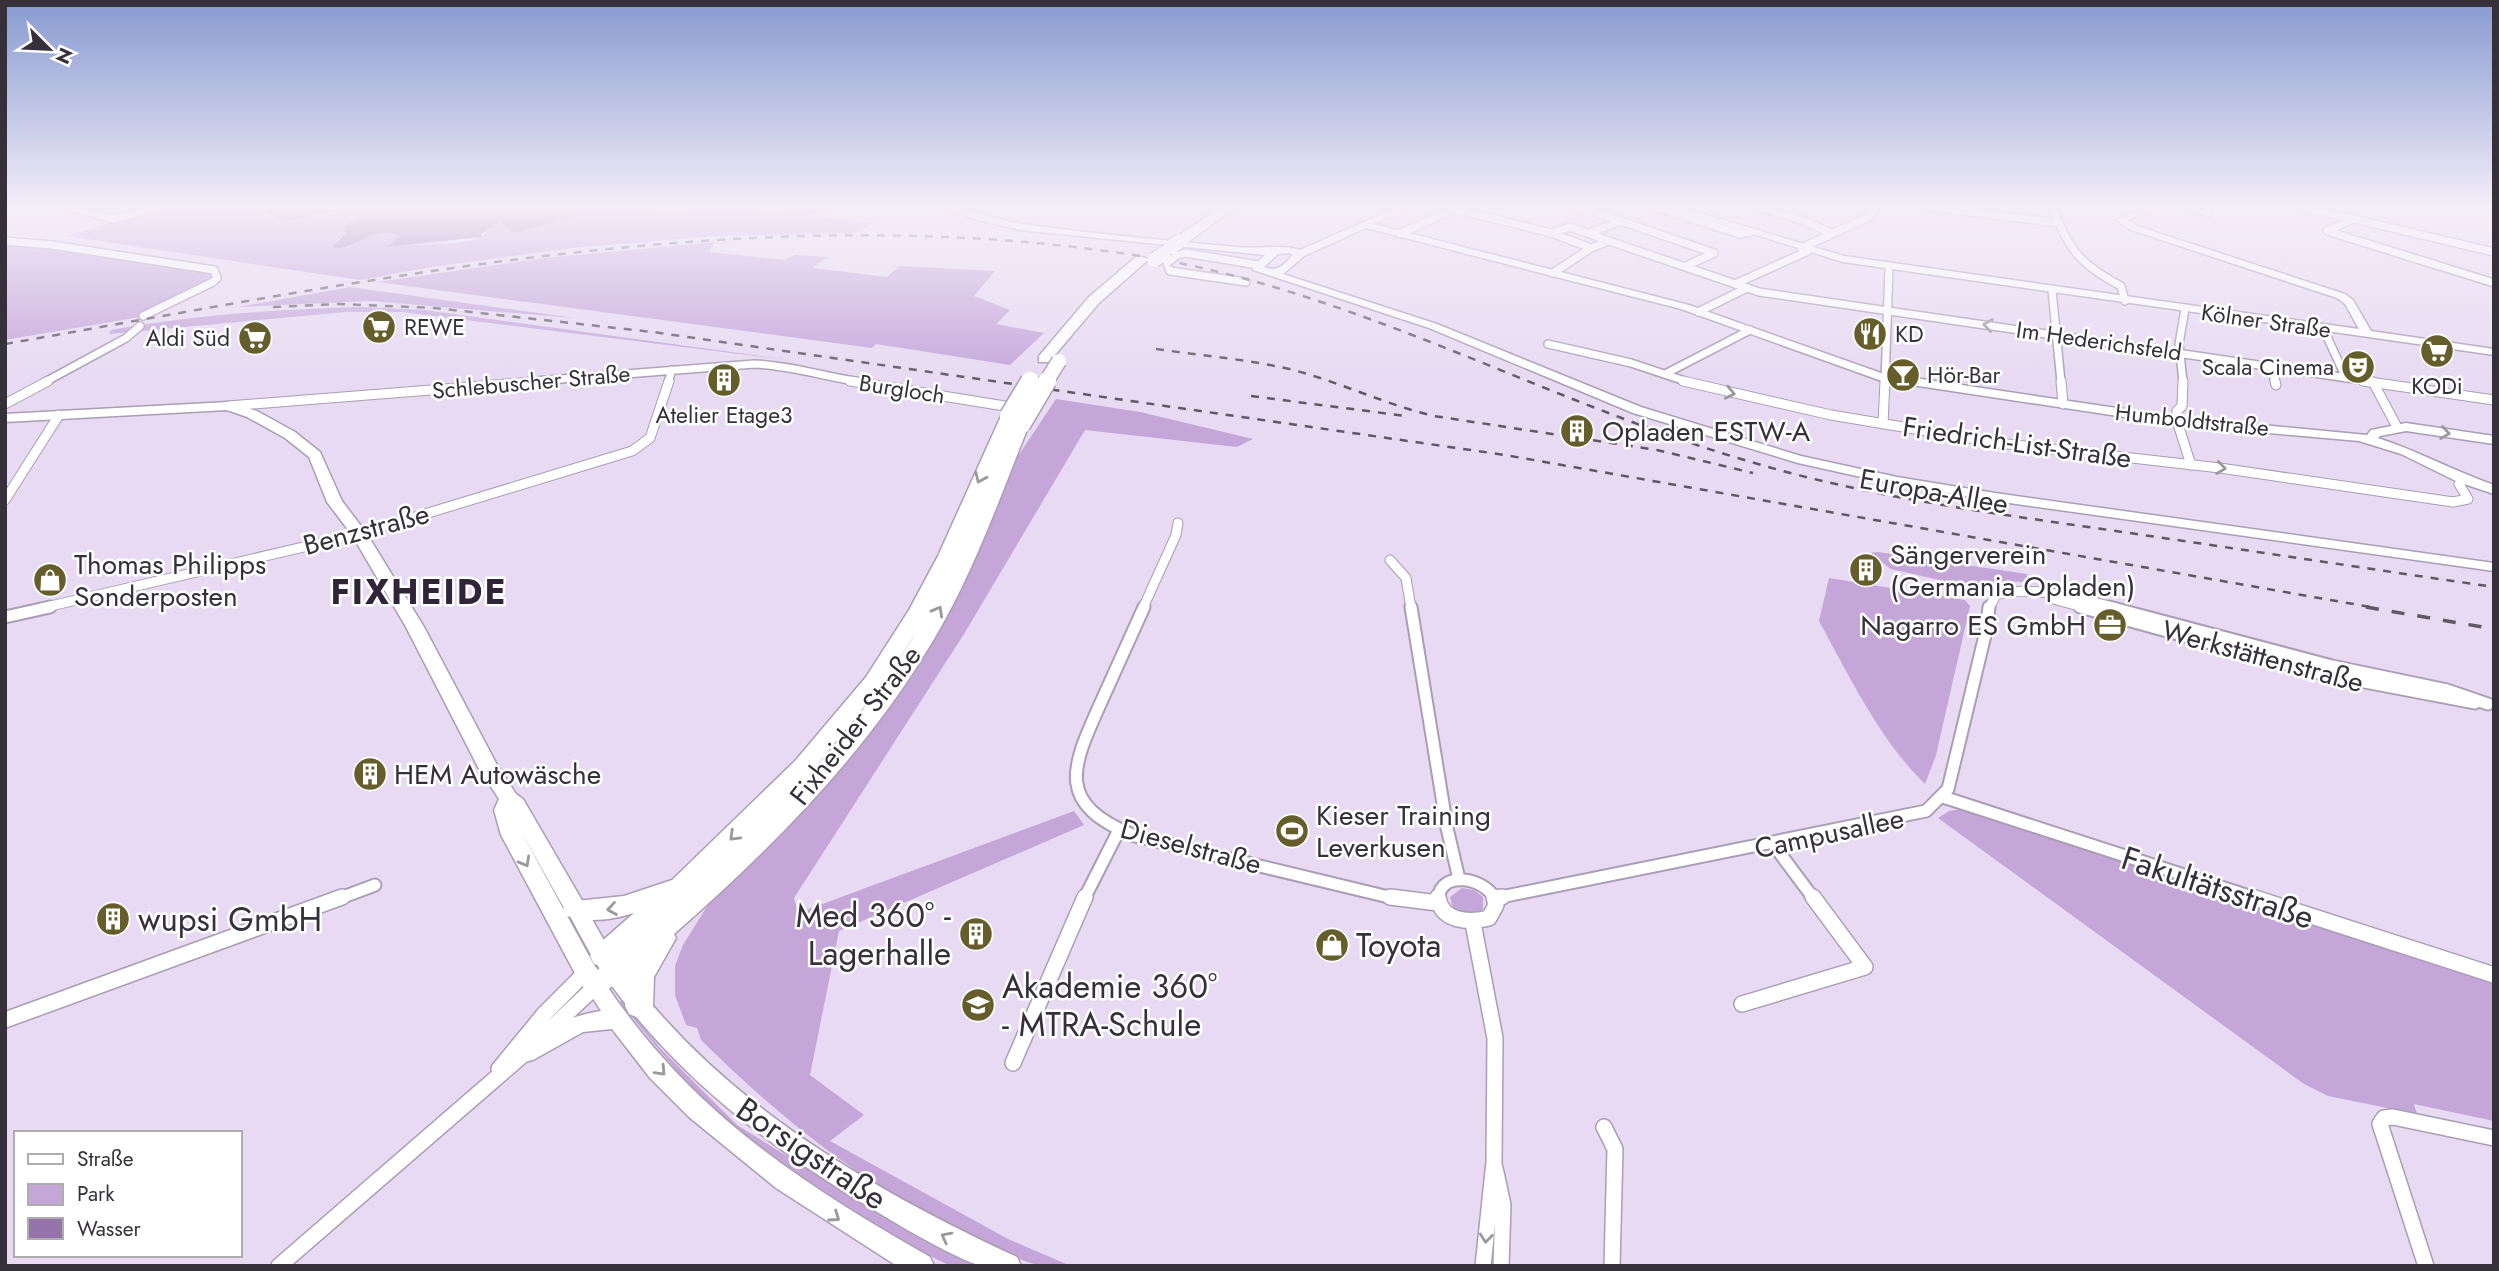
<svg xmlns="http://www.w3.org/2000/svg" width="2499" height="1271" font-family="Jost,sans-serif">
  <rect width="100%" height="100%" fill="#e7daf2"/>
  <!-- green -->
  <g fill="#c4a6d9">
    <path d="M168,206h92l5,5 51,5 40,-6 6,7 -18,9 1,8 -9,7 12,6c13,-13 35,-18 52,-11l-12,10c17,-1 79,-1 91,-8 6,-4 13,-12 22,-16l12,11 71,-18 -2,-9h40l54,8 24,-8h40l26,6 78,-6 -37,10 67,7 -18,10 -139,3 -136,11 -150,20 -71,13 -294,-44z"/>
    <polygon points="5,237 210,272 212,278 197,289 141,313 140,317 5,340"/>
    <polygon points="715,242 709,252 784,260 795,255 827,257 813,268 887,277 899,266 995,271 974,296 1010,310 996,324 1044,333 1010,365 876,344 872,348 377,282 545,258"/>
    <polygon points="350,287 574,318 371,301 238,307"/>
    <path d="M362,307l63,3 364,50 -387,-48h-56l-237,22 2,-4c84,-15 166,-21 251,-23z"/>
    <path d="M1056,399l84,13 113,27 -16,8 -152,-17 -121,204 -170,264 4,15 276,-102 10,14 -245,106 -29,144 54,40 -34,26 178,98 63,27c-10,0 -22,2 -32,-1 -22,-4 -44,-18 -64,-27 -105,-47 -193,-118 -274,-198l-4,-12 -11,-3 -11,-30v-29l8,-21 28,-45 147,-154 35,-43 54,-86 26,-52 43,-106z"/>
    <polygon points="1878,552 2027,574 2027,582 1994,581 1975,588 1891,569 1870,553"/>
    <path d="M1829,578l136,22 5,6 -34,149 -11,29c-46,-45 -75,-107 -106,-163z"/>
    <polygon points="1962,809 2494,980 2494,1121 2414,1104 2417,1114 2328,1096 2304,1084 1938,818 1949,811"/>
    <polygon points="1462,888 1474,890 1483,897 1483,910 1469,915 1453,909 1450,897"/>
    <path d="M622,1000l38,48 77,77 165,103 78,38h-29l-13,-6c-84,-46 -170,-96 -238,-165 -29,-29 -54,-61 -80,-93z"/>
  </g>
  <!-- water -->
  <path fill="#9574ac" d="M260,206h322l2,9 -71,18 -12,-11 -20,12v3l-94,10 13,-11c-30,-12 -46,17 -68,11l13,-13 -1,-8 18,-9 -6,-7c-34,-5 -67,27 -96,-4z"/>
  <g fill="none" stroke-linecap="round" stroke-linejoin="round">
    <!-- street-far3 casing -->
    <g stroke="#aa9db4" stroke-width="10">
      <g id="street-far3">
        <polyline points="67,206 113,219 162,206"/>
        <polyline points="1577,206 1714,253 1686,266"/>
        <polyline points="1651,206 1740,234 1751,232"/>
        <polyline points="1755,206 1807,222 1832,234"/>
        <polyline points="1923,206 2059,223"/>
        <path d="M2052,206c17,44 27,58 69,80l4,15"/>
        <polyline points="2186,206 2208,213"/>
        <polyline points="2299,206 2494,252"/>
        <polyline points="1455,209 1551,233"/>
        <polyline points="2353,219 2327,231 2494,283"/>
        <polygon points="1570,227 1609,241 1591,248 1551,233"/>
        <polyline points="1589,233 1622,221"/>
        <polyline points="1400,234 1458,207"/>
        <polyline points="5,241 52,245 214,270 217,278 213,282 143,316"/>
        <polyline points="1609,241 1759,292 2375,382"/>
        <polyline points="1801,248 1869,217 1877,206"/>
        <polyline points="1177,255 1186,253 1258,265"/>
        <polyline points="1167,263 1170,271 1246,282"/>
        <polyline points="1553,273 1591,248"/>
        <polyline points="1735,284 1808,251"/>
        <polyline points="2052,290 2061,382"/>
        <polyline points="1698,312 1747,288"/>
        <polyline points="2323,328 2346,378"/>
        <polyline points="1548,344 1631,363 1688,382"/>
        <polyline points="2271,367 2275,382"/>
        <polyline points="1665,374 1750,330"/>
        <polyline points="45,382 126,338 140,326"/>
        <path d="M523,382l231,-18c36,1 71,13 107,18"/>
        <polyline points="668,382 672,370"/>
        <polyline points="1885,382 1889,267"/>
        <polyline points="2183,382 2179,344 2185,309"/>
      </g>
    </g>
    <!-- street-far2 casing -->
    <g stroke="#aa9db4" stroke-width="11">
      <g id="street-far2">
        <polyline points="850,381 1017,408"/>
        <polyline points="1683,381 1831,415 1999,443 2220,468 2453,502 2468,499 2459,484 2463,479"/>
        <polyline points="2061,381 2063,404"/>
        <polyline points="2183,381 2182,406 2177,411 2177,421 2191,465"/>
        <polyline points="2275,381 2276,385"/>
        <polyline points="2363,381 2494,400"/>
        <polyline points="2373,382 2397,427"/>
        <polyline points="5,404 48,381"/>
        <polyline points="228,406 545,381"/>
        <polyline points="1883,424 1885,381"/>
        <polyline points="5,500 59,415"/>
        <polyline points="1390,560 1406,578 1411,608"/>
        <polyline points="2053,599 2086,608"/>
        <polyline points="42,608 359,534 632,451 650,438 669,381"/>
        <polyline points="1143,608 1176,535 1178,523"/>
        <path d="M1989,608l7,-13c32,-11 87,4 120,13"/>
      </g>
    </g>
    <!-- street-far1 casing -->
    <g stroke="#aa9db4" stroke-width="15">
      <g id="street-far1">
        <path d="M1144,607c-14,31 -28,62 -42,93 -29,65 -50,103 33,136l262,63"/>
        <polyline points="1411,607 1447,828 1459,879"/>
        <polyline points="2080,607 2323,674 2475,703"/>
        <polyline points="2109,607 2332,666 2447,690 2488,704"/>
        <polyline points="5,617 50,607"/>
        <polyline points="1943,797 2258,899"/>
        <polyline points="1773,844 1814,899"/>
        <polyline points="1496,898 1926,811 1948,789 1986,631 1989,607"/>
        <polyline points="338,899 375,885"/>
        <polyline points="1084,899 1119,830"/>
        <path d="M1438,899c3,-30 47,-21 57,0"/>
      </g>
    </g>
    <!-- street casing -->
    <g stroke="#aa9db4" stroke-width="18">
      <g id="street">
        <polyline points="1390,897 1438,903"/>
        <path d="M1438,897c3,25 31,26 51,21l7,-13 -2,-8"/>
        <polyline points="2252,897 2494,975"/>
        <polyline points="1496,898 1502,897"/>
        <polyline points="1473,923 1495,1038 1494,1162 1483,1266"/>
        <polyline points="1742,1004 1865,967 1813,897"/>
        <polyline points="5,1020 342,897"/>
        <polyline points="547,1032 596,986"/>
        <polyline points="1013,1063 1085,897"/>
        <polyline points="499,1069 545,1013 586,972"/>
        <polyline points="1604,1127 1615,1149 1612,1266"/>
        <polyline points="1495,1168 1503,1205 1501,1266"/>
        <polyline points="279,1266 525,1053"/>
        <polyline points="2426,1266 2380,1124 2384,1118 2393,1117 2494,1138"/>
      </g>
    </g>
    <!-- secondary casing -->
    <g stroke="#aa9db4" stroke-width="3">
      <g id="secondary">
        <path d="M944,206c25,0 52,15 78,18 71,10 143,16 214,23 20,2 47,-3 64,3l100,-44h12l-38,18 315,81 192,68 296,44 190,18 4,-5 35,-7 88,13v8l-88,-13 -26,5 -2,2c40,13 76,33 116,47v9l-36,-12 -57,-28 -42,-13 -182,-16 -298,-45 -198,-71 -315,-81 -62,28 -21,18 154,50 204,83 160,49 96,21 98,16 499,70v8l-499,-70 -98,-16 -99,-22 -165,-50 -204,-85 -176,-58v-4l12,-11 -245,-25 -43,-10zM1289,253l4,2c-9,9 -15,18 -29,12l14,-13z"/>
        <polygon points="1663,206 1677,206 1844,256 2359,329 2345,304 2337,298 2131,230 2116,220 2146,206 2159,206 2128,220 2137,226 2345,294 2353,300 2371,331 2494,349 2494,355 1843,262"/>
        <path d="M576,901l7,3c13,21 24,44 39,63 100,136 245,220 395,290l4,9c-13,0 -26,1 -38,0 -20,-3 -88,-43 -109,-56 -103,-61 -198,-134 -268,-232 -15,-21 -27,-46 -40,-69l3,-5z"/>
        <path d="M596,978l7,2c85,129 195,202 327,277l4,9h-37l-121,-78 -87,-71 -39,-39 -38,-49 -29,3 -50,28 -8,2 -8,-2 -3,-7c10,-21 64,-39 87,-42l-16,-25 4,-6z"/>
      </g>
    </g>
    <!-- primary casing -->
    <g stroke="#aa9db4" stroke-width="3">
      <path id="primary" d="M228,402l29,9 38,21 25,20 22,49 25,33 57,93 73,138 19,29 7,5 64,110 -3,6 -8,2 -8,-2 -49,-87 75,137 4,5 14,-8 8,3 4,6c-6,10 -23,31 -36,22 -4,-3 -7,-11 -10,-14l-77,-144 -7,-25 5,-11 -21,-32 -72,-140 -54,-92 -25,-33 -18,-45 -24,-19 -38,-21 -20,-7 -222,12v-8z"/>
    </g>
    <!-- highway casing -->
    <g stroke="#aa9db4" stroke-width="3">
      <g id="highway">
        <polygon points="1223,206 1237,206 1185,244 1175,244 1175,238"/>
        <polygon points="1137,256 1149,259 1099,303 1049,362 1039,362 1039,356 1089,297"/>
        <path d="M1009,411l8,5 -2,6 6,-2 8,5c-29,72 -55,147 -95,214 -68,115 -161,208 -260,295l2,4 -22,39 -1,29 -4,8 -10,4 -10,-4 -4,-8 3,-32 -16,8 -10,-3 -4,-8 3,-5 -7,-2 -4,-8 4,-8 40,-35c-22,7 -46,10 -67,3l-4,-7 4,-7 57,-6 48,-16 123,-119 71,-84 43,-67 29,-54 63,-140zM916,633l-3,5c-30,47 -63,90 -100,132l68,-84z"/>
      </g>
    </g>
    <!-- street-far3 -->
    <use href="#street-far3" stroke="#fff" stroke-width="7"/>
    <!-- street-far2 -->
    <use href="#street-far2" stroke="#fff" stroke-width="9"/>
    <!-- street-far1 -->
    <use href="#street-far1" stroke="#fff" stroke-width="11"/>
    <!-- street -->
    <use href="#street" stroke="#fff" stroke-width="15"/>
    <!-- secondary -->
    <use href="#secondary" fill="#fff" fill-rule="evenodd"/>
    <!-- primary -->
    <use href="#primary" fill="#fff" fill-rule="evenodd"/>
    <!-- highway -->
    <use href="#highway" fill="#fff" fill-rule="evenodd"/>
    <!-- rail-far1 -->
    <g stroke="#605865" stroke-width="2.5" stroke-dasharray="8 8" stroke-linecap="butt">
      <polyline points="273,307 338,304 435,308 653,332 1505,455 2376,608"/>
      <path d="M5,344c372,-65 750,-147 1129,-89 217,33 408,146 617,207 114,34 233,50 351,67 131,19 261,39 392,58"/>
      <path d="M1156,349c43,6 87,10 129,19 51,12 98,36 149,48l223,34 96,23"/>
      <polyline points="1251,396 1406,416"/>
    </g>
    <!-- rail -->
    <polyline stroke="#605865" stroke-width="3.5" stroke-dasharray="13 13" stroke-linecap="butt" points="2366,607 2494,629"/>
    <!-- street-bridge casing -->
    <g stroke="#aa9db4" stroke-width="10" stroke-linecap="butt">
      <polyline id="street-bridge" points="1167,263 1177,255"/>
    </g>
    <!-- highway-bridge-far1 casing -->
    <g stroke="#aa9db4" stroke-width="17" stroke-linecap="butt">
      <g id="highway-bridge-far1">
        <polyline points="1171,247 1180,241"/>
        <polyline points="1154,260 1163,254"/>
        <polyline points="1046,382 1059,361"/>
      </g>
    </g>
    <!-- highway-bridge casing -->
    <g stroke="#aa9db4" stroke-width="21" stroke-linecap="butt">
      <g id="highway-bridge">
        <polyline points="1009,416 1030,381"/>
        <polyline points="1021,425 1047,381"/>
      </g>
    </g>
    <!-- street-bridge -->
    <use href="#street-bridge" stroke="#fff" stroke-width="7"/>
    <!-- highway-bridge-far1 -->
    <use href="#highway-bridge-far1" stroke="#fff" stroke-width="14"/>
    <!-- highway-bridge -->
    <use href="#highway-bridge" stroke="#fff" stroke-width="18"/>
  </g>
  <!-- one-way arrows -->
  <defs><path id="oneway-chevron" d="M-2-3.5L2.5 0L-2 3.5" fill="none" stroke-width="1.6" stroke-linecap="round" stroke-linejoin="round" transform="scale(1.75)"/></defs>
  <g stroke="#9a989c">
    <use href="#oneway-chevron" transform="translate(1988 325) rotate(-172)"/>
    <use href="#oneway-chevron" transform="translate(1730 393) rotate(12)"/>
    <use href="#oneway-chevron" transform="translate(2445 433) rotate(8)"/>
    <use href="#oneway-chevron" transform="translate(2221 468) rotate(8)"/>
    <use href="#oneway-chevron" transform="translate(980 478) rotate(114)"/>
    <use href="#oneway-chevron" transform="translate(938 611) rotate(-61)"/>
    <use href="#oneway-chevron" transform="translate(734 836) rotate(136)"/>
    <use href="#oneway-chevron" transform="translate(525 862) rotate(61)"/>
    <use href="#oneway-chevron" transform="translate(612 909) rotate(171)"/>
    <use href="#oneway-chevron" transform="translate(661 1071) rotate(47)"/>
    <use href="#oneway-chevron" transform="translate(835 1217) rotate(35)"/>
    <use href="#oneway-chevron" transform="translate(946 1237) rotate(-152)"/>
    <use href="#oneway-chevron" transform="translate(1486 1238) rotate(96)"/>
  </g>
  <!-- sky -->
  <linearGradient id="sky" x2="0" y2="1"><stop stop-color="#879ad0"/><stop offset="0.54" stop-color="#f4eef9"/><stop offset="1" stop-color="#f4eef9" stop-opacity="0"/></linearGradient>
  <rect width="2499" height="384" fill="url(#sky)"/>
  <!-- icons -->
  <defs>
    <g id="supermarket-disc" transform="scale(1.75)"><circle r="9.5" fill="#655d2a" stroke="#fff"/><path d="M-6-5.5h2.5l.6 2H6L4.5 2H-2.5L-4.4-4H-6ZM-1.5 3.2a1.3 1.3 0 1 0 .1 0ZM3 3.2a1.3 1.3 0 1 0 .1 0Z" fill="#fff"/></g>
    <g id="restaurant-disc" transform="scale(1.75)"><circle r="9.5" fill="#655d2a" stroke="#fff"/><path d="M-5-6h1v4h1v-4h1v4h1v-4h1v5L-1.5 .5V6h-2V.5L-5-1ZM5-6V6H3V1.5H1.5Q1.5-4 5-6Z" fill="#fff"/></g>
    <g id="theatre-disc" transform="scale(1.75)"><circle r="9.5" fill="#655d2a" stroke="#fff"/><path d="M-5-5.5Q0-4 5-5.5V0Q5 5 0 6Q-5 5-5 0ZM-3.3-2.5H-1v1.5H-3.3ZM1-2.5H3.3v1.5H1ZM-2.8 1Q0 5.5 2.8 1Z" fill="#fff"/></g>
    <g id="bar-disc" transform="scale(1.75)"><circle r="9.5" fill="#655d2a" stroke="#fff"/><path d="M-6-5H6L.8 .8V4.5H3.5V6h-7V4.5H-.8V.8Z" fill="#fff"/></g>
    <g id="building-disc" transform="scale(1.75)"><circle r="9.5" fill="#655d2a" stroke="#fff"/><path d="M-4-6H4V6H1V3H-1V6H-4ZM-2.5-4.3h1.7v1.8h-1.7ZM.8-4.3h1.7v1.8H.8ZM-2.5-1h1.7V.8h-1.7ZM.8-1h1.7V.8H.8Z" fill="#fff"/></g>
    <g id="shop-disc" transform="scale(1.75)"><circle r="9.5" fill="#655d2a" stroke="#fff"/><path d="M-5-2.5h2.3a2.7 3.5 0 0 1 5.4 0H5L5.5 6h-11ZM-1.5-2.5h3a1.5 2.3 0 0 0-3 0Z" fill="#fff"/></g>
    <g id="office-disc" transform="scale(1.75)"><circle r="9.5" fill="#655d2a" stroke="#fff"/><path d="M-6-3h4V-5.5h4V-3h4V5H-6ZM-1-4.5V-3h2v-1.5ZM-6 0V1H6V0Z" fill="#fff"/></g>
    <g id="stadium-disc" transform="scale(1.75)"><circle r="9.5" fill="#655d2a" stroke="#fff"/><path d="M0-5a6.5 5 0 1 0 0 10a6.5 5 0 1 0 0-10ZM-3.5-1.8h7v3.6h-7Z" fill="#fff"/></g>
    <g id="school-disc" transform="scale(1.75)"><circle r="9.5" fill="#655d2a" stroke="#fff"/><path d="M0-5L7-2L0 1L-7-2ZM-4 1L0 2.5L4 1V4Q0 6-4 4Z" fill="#fff"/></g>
  </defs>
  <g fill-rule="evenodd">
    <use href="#supermarket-disc" x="379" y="327"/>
    <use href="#restaurant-disc" x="1870" y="334"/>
    <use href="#supermarket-disc" x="255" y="338"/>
    <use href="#supermarket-disc" x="2437" y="351"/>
    <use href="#theatre-disc" x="2358" y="367"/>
    <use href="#bar-disc" x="1903" y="375"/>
    <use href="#building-disc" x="724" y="380"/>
    <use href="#building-disc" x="1577" y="431"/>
    <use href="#building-disc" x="1866" y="570"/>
    <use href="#shop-disc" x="50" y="580"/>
    <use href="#office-disc" x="2110" y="625"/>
    <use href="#building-disc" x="370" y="774"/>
    <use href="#stadium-disc" x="1292" y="831"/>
    <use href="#building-disc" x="113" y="919"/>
    <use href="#building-disc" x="976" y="934"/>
    <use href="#shop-disc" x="1332" y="945"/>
    <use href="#school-disc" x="978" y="1005"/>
  </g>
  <g text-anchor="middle" stroke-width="5" stroke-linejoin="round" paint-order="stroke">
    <!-- far-street labels -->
    <g font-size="23" fill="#36303a" stroke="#fff">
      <text transform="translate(2266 321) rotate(8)" y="8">Kölner Straße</text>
      <text transform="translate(2099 341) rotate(8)" y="8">Im Hederichsfeld</text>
      <text transform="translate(531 382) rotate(-5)" y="8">Schlebuscher Straße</text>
      <text transform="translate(902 389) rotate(9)" y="8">Burgloch</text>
      <text transform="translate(2192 420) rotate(6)" y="8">Humboldtstraße</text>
    </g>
    <!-- far-poi labels -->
    <g font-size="23" fill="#36303a" stroke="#fff" text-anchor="start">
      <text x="404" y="335">REWE</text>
      <text x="1895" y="342">KD</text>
      <text x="230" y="346" text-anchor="end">Aldi Süd</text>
      <text x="2334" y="375" text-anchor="end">Scala Cinema</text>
      <text x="1927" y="383">Hör-Bar</text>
      <text x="2437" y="394" text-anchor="middle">KODi</text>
      <text x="724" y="423" text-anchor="middle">Atelier Etage3</text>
    </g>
    <!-- poi labels -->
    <g font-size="28" fill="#36303a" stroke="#fff" text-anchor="start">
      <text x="1602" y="441">Opladen ESTW-A</text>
      <text x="1890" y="564">Sängerverein<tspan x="1890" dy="32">(Germania Opladen)</tspan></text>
      <text x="74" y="574">Thomas Philipps<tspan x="74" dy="32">Sonderposten</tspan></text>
      <text x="2086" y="635" text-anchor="end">Nagarro ES GmbH</text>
      <text x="394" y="784">HEM Autowäsche</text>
      <text x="1316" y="825">Kieser Training<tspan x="1316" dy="32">Leverkusen</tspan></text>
    </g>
    <!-- street labels -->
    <g font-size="28" fill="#36303a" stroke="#fff">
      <text transform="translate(2017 442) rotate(8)" y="10">Friedrich-List-Straße</text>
      <text transform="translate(1934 491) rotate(10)" y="10">Europa-Allee</text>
      <text transform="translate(366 529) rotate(-15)" y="10">Benzstraße</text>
      <text transform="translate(2263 656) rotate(15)" y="10">Werkstättenstraße</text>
      <text transform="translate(855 725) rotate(-52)" y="10">Fixheider Straße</text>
      <text transform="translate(1829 833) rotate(-12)" y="10">Campusallee</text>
      <text transform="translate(1191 846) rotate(15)" y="10">Dieselstraße</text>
    </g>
    <!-- near-street labels -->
    <g font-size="33" fill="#36303a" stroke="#fff">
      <text transform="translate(2218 887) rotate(18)" y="12">Fakultätsstraße</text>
      <text transform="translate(812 1153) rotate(34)" y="12">Borsigstraße</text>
    </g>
    <!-- near-poi labels -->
    <g font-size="33" fill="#36303a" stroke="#fff" text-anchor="start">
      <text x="951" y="927" text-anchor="end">Med 360° -<tspan x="951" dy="38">Lagerhalle</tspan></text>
      <text x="138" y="931">wupsi GmbH</text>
      <text x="1356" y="957">Toyota</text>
      <text x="1002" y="998">Akademie 360°<tspan x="1002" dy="38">- MTRA-Schule</tspan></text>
    </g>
    <!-- district labels -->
    <g font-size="35" font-weight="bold" letter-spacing="2" fill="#302537" stroke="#fff">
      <text x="419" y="604">FIXHEIDE</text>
    </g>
  </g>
  <!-- border -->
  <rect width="2499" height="1271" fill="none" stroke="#36303a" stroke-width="14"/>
  <!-- legend -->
  <rect x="14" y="1131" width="228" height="126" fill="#ffffff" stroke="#afacb0" stroke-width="2"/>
  <rect x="28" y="1154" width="35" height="10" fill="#ffffff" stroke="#afacb0" stroke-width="2"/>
  <text x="77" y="1166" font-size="21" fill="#36303a">Straße</text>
  <rect x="28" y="1184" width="35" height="21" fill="#c4a6d9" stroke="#afacb0" stroke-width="2"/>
  <text x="77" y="1201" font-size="21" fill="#36303a">Park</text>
  <rect x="28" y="1218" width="35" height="21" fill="#9574ac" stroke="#afacb0" stroke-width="2"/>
  <text x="77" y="1236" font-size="21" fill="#36303a">Wasser</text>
  <!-- north arrow -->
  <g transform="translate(49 49) rotate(114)" stroke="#ffffff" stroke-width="5" paint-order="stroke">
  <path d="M0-5L12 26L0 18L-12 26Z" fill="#36303a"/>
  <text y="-10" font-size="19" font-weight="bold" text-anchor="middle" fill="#36303a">N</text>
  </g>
</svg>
